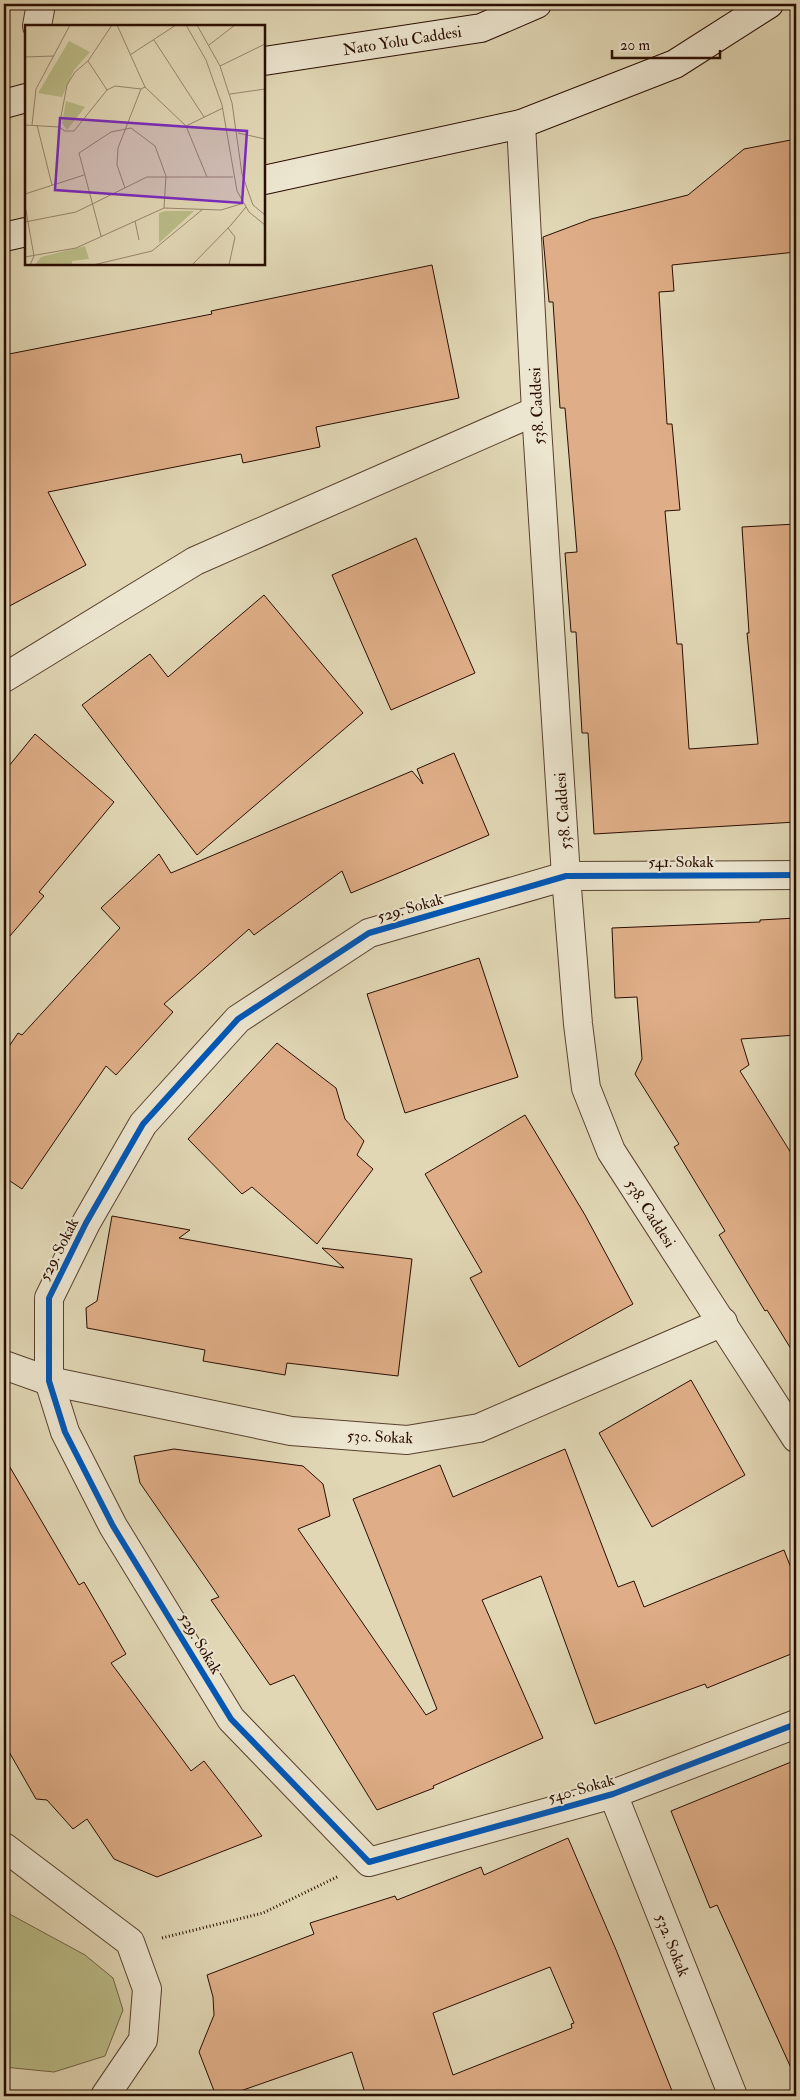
<svg xmlns="http://www.w3.org/2000/svg" width="800" height="2100" font-family="'IM FELL Double Pica',serif">
  <rect width="100%" height="100%" fill="#e1d7b5"/>
  <filter id="stains"><feTurbulence type="fractalNoise" baseFrequency=".004" numOctaves="4"/><feColorMatrix values="0 0 0 0 .2 0 0 0 0 .09 0 0 0 0 .02 0 0 0 .5 -.17"/></filter>
  <radialGradient id="worn" r=".72"><stop offset=".6" stop-color="#630" stop-opacity="0"/><stop offset="1" stop-color="#630" stop-opacity=".3"/></radialGradient>
  <!-- green -->
  <polygon fill="#babc88" stroke="#726444" points="4,1911 85,1955 113,1978 123,2010 105,2056 54,2072 4,2067"/>
  <!-- building -->
  <g fill="#dfae88" stroke="#2a0d00" fill-rule="evenodd">
    <polygon points="796,139 796,252 672,265 674,291 659,292 667,424 672,424 680,510 665,511 677,644 682,644 689,749 758,744 747,633 749,633 742,527 796,524 796,822 594,834 588,733 582,733 576,632 571,632 565,553 577,552 565,408 560,408 553,302 549,302 543,237 591,219 688,195 744,149"/>
    <polygon points="432,265 459,398 316,427 320,447 243,463 241,454 48,492 86,565 4,609 4,355 212,314 211,311"/>
    <polygon points="416,538 475,673 391,710 332,575"/>
    <polygon points="264,595 363,713 197,855 82,705 150,654 168,677"/>
    <polygon points="35,734 114,802 39,892 44,896 4,943 4,772"/>
    <polygon points="454,753 489,835 351,893 342,871 254,935 249,929 164,1004 173,1012 116,1075 106,1066 22,1189 4,1177 4,1054 18,1033 22,1035 120,928 101,908 159,854 171,873 412,771 423,784 417,769"/>
    <polygon points="796,918 796,1035 741,1039 749,1065 740,1071 796,1161 796,1357 767,1310 765,1311 719,1235 725,1231 674,1147 679,1144 635,1074 642,1059 637,997 615,998 612,928 760,922 760,920"/>
    <polygon points="479,958 518,1077 405,1113 367,994"/>
    <polygon points="277,1043 336,1088 345,1119 364,1141 357,1155 373,1169 317,1244 252,1187 242,1194 188,1139"/>
    <polygon points="525,1115 585,1215 633,1304 519,1367 470,1278 482,1272 425,1174"/>
    <polygon points="112,1216 190,1230 179,1238 344,1268 322,1248 412,1259 398,1376 287,1363 285,1375 203,1361 205,1350 87,1328 86,1308 97,1301"/>
    <polygon points="691,1380 745,1475 652,1527 599,1433"/>
    <polygon points="174,1449 303,1466 323,1484 330,1516 298,1529 426,1715 437,1709 353,1499 440,1465 453,1497 565,1449 618,1587 634,1581 644,1607 784,1550 796,1581 796,1652 707,1688 705,1684 595,1724 541,1576 482,1600 543,1738 433,1786 434,1788 377,1810 294,1675 270,1685 211,1600 219,1597 140,1483 134,1456"/>
    <polygon points="4,1457 79,1585 84,1582 126,1654 111,1663 191,1771 204,1761 262,1836 157,1877 114,1859 87,1819 73,1829 47,1800 36,1799 4,1743"/>
    <polygon points="796,1760 796,2079 717,1905 710,1908 671,1811"/>
    <path d="M568,1838l49,114 57,144h-308l-14,-44 -126,44h-10l-17,-44 15,-37 -1,-18 -6,-22 107,-41 -4,-11 85,-27 2,4 84,-33 3,8zM550,1967l24,56 -3,1 1,4 -119,47 -20,-62z"/>
  </g>
  <g fill="none" stroke-linecap="round" stroke-linejoin="round">
    <!-- minor casing -->
    <g stroke="#58402d" stroke-width="30">
      <g id="minor">
        <polyline points="37,26 41,4"/>
        <polyline points="521,124 536,411 566,876 578,1024 586,1088 611,1151 796,1438"/>
        <polyline points="4,678 195,561 536,411"/>
        <polyline points="796,875 566,876 369,933 238,1019 143,1124 86,1223 49,1298 49,1381 65,1432 113,1526 231,1719 369,1862 613,1794 796,1724"/>
        <polyline points="4,1365 49,1381 291,1431 407,1440 479,1428 723,1322"/>
        <polyline points="613,1794 733,2096"/>
        <polyline points="4,1847 130,1942 147,1989 143,2040 105,2096"/>
      </g>
    </g>
    <!-- secondary casing -->
    <g stroke="#2a0d00" stroke-width="30">
      <g id="secondary">
        <polyline points="264,61 481,28 537,4"/>
        <polyline points="4,104 26,98"/>
        <polyline points="264,180 521,124 675,64 769,4"/>
        <polyline points="4,237 26,232"/>
      </g>
    </g>
    <!-- path -->
    <polyline stroke="#2a0d00" stroke-width="3" stroke-dasharray="1 2.5" stroke-linecap="butt" points="162,1938 263,1913 339,1876"/>
    <!-- minor -->
    <use href="#minor" stroke="#ece5cf" stroke-width="28"/>
    <!-- secondary -->
    <use href="#secondary" stroke="#ece5cf" stroke-width="28"/>
    <!-- cycleway casing -->
    <g stroke="#ece5cf" stroke-width="9">
      <polyline id="cycleway" points="796,875 566,876 369,933 238,1019 143,1124 86,1223 49,1298 49,1381 65,1432 113,1526 231,1719 369,1862 613,1794 796,1724"/>
    </g>
    <!-- cycleway -->
    <use href="#cycleway" stroke="#0057b8" stroke-width="6"/>
  </g>
  <g text-anchor="middle" stroke-width="4" stroke-linejoin="round" paint-order="stroke">
    <!-- street labels -->
    <g font-size="16" fill="#2a0d00" stroke="#ece5cf">
      <text transform="translate(402 40) rotate(-9)" y="6">Nato Yolu Caddesi</text>
      <text transform="translate(536 406) rotate(-93)" y="6">538. Caddesi</text>
      <text transform="translate(562 811) rotate(-94)" y="6">538. Caddesi</text>
      <text x="681" y="867">541. Sokak</text>
      <text transform="translate(410 907) rotate(-16)" y="6">529. Sokak</text>
      <text transform="translate(651 1213) rotate(57)" y="6">538. Caddesi</text>
      <text transform="translate(58 1249) rotate(-63)" y="6">529. Sokak</text>
      <text transform="translate(380 1436) rotate(2)" y="6">530. Sokak</text>
      <text transform="translate(201 1643) rotate(59)" y="6">529. Sokak</text>
      <text transform="translate(581 1788) rotate(-16)" y="6">540. Sokak</text>
      <text transform="translate(673 1945) rotate(68)" y="6">532. Sokak</text>
    </g>
  </g>
  <!-- overview -->
  <g transform="translate(25 25)">
    <rect width="240" height="240" fill="#e1d7b5"/>
    <path d="M44,16l21,11 -16,18 -12,27 -24,-4zM41,76l19,6 -18,23 -5,-7zM140,186h29l-35,32v-30zM60,221l4,13 -17,2v4h-37l6,-8z" fill="#babc88"/>
    <path fill="none" stroke="#98866d" stroke-width="1" d="M92,0l28,62M161,0l20,35 16,45 15,86 12,21 16,13M172,0l23,41 12,37 10,71 6,17 5,14 12,10M129,15l50,77M184,20l26,-20M105,30l46,-30M0,32l29,-1M63,36l19,29M195,41l45,-22M205,69l35,-5M0,100l34,2M7,100l4,-36 34,-64M12,100l15,60M161,101l37,-18M34,102l6,4h9l33,-41 8,-4 26,3 4,-2 41,39 21,51M34,102l8,-42 8,-13 13,-11 24,-36M213,108l27,6M100,163l-8,-23 1,-17 23,-59M0,169l59,-19M0,180l9,51 -4,9M110,196l4,19M0,197l51,-10 71,-35h86M206,200l15,-18M203,203l7,9 -6,28M76,211l-22,-83 32,-21 20,-4 24,18 11,30 -2,32M0,232l51,-9 88,-40 57,2 23,-7M68,240l59,-14 51,-42M167,240l39,-40"/>
    <path fill="#7b2cbf" fill-opacity="0.15" stroke="#7b2cbf" stroke-width="2.5" d="M35,93l187,13 -5,72 -187,-13z"/>
    <rect width="240" height="240" fill="none" stroke="#2a0d00" stroke-width="2.5"/>
  </g>
  <!-- margin -->
  <rect width="800" height="2100" fill="none" stroke="#e1d7b5" stroke-width="20"/>
  <rect x="5" y="5" width="790" height="2090" fill="none" stroke="#2a0d00" stroke-width="2.5"/>
  <rect x="10" y="10" width="780" height="2080" fill="none" stroke="#2a0d00"/>
  <!-- scale -->
  <path d="M612 50v8h108v-8" fill="none" stroke="#2a0d00" stroke-width="2.5"/>
  <text x="620" y="50" font-size="15" fill="#2a0d00" stroke="#ece5cf" stroke-width="4" paint-order="stroke">20 m</text>
  <rect width="100%" height="100%" filter="url(#stains)"/>
  <rect width="100%" height="100%" fill="url(#worn)"/>
</svg>
